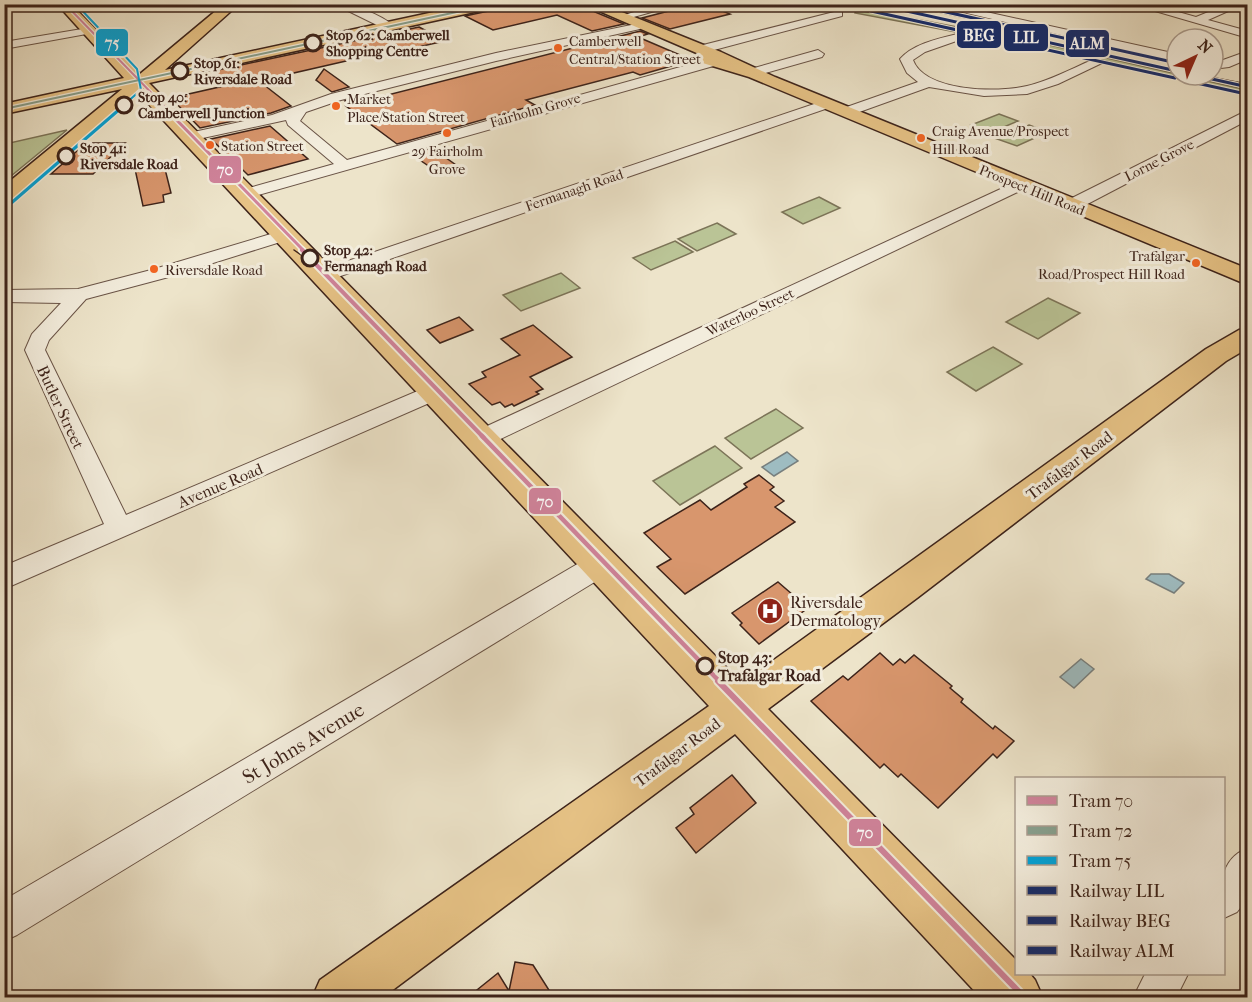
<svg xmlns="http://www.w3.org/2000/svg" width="1252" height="1002" font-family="'IM FELL French Canon',serif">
  <rect width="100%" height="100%" fill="#ede4ca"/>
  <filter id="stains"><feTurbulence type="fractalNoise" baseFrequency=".00333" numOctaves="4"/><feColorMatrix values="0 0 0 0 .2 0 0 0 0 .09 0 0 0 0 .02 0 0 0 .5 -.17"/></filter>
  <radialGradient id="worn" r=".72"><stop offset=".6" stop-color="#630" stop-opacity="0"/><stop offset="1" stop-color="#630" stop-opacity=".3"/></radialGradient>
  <!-- green -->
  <g fill="#bac496" stroke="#7c7458" stroke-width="1.5">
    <polygon points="905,5 919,5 1177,60 1177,63"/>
    <polygon points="856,10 920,20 1041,43 1247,90 1247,95 1093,58 855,13"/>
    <polygon points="999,114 1018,121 990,133 971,125"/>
    <polygon points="1029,125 1048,132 1017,146 997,139"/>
    <polygon points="67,130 5,181 5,144"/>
    <polygon points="819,197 840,208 803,224 782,212"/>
    <polygon points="717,223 736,234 697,251 678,239"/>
    <polygon points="675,241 693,252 651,270 633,258"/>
    <polygon points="561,273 580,288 521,311 503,295"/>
    <polygon points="1048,298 1080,313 1038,339 1006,322"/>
    <polygon points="993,347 1022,364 976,391 947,372"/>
    <polygon points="776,409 803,428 751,459 725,438"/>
    <polygon points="715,446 742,468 680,505 653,481"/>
  </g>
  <!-- water -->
  <g fill="#9ebcc1" stroke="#777f7e" stroke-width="1.5">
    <polygon points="787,452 798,461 774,476 762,467"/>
    <polygon points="1151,574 1169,574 1184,583 1174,593 1146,579"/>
    <polygon points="1081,659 1094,669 1074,688 1060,677"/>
  </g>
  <!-- building -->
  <g fill="#d8966d" stroke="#3d231a" stroke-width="1.5">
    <polygon points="501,4 576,4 624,24 592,31 557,15 493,30 465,16 493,10"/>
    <polygon points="696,4 705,4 730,14 670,29 642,18"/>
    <polygon points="419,27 445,41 396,52 394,50 259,81 291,106 271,113 200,128 171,98 228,85 213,71"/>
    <polygon points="640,31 648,34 638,37 692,60 640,75 633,72 526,100 535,105 397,144 346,106 350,105 345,101 363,97 368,100"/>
    <polygon points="324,69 349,87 332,92 316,80"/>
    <polygon points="270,126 308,159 248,175 211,139"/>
    <polygon points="86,143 125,143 93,174 51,174"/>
    <polygon points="432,148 456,165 436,171 411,154"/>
    <polygon points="135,169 165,169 171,193 163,195 164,202 143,206"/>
    <polygon points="459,317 473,330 440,343 427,330"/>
    <polygon points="533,325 572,357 530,377 543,389 536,392 539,394 514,406 512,404 505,407 500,402 492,405 469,384 486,377 482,372 520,355 501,339"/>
    <polygon points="759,475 774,487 770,490 784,501 775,507 795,522 685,594 657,567 671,559 644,533 700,500 711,510 747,487 744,484"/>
    <polygon points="778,582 808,608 759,644 740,625 742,623 732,613"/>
    <polygon points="880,653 893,665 900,659 905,663 914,655 952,686 950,688 963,699 961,702 993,729 995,726 1014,741 997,758 993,754 938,808 901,774 898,777 884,764 880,768 811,701 843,676 848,680"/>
    <polygon points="732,775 756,803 696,853 676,828 694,814 690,808"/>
    <polygon points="515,962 533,965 554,998 467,998 498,973 509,991"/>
  </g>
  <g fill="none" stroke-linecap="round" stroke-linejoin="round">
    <!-- minor casing -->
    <g stroke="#695346" stroke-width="2">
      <g id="minor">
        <polygon points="16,4 41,4 4,13 4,7"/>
        <path d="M334,4c19,0 47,10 61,23l-6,3 -4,-1z"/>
        <polygon points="660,4 680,4 623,20 618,17"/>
        <polygon points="928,4 950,4 1177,54 1177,62"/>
        <polygon points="1131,4 1150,4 1196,17 1228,4 1244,4 1208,20 1248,31 1248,38"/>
        <polygon points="838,11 842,12 842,16 699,54 693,50 695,47"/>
        <polygon points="636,24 642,27 640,29 496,61 341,100 306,112 300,121 347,160 709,59 717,59 719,62 717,65 244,199 236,194 238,191 334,164 288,125 286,120 189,141 182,137 189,133 272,115 331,94 496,53"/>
        <polygon points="88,28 92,29 92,33 4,49 4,42"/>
        <path d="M961,33l4,1v4l-40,14 -12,8c12,32 85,33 114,26 22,-5 44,-17 65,-26h8l2,3 -44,21 -31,10 -43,2 -55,-9 -78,28 -5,1 -7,-4 2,-3 77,-27 -11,-9 -7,-14c14,-16 41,-21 61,-26z"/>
        <polygon points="818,50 824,54 822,57 751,77 745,73 747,70"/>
        <polygon points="1248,51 1248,59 1229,67 1213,69 1213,61 1223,60"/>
        <polygon points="826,100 831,101 833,104 831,107 329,280 315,280 313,276 315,272"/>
        <polygon points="1248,110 1248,120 1076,210 1070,211 1062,206 1064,202"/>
        <polygon points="1020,180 1028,185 1026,188 488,445 480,447 472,445 468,439 472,433"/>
        <polygon points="284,230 290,231 293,235 290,239 165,278 86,299 49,340 45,350 126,515 427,387 435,385 443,387 446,392 443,397 4,589 4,566 104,524 25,350 32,334 61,303 4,302 4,290 78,289 151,270"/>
        <polygon points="601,553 611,556 615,564 611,572 17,935 4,941 4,900 591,556"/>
        <path d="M1248,848v50l-11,14 -13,6c-3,-28 -7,-58 24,-70z"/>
        <polygon points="1145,974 1188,974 1176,998 1133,998"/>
      </g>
    </g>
    <!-- major casing -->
    <g stroke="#3d231a" stroke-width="3">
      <g id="major">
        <polygon points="57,4 71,4 140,74 224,4 239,4 165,70 471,4 499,4 493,8 149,83 742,683 1206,349 1239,330 1248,328 1248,348 1226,361 917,598 768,709 1016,960 1016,974 1030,974 1035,980 1043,998 981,998 735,734 382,998 312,998 320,980 709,706 138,93 11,201 4,203 4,186 122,89 4,114 4,104 124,78"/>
        <polygon points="583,4 602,4 721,52 775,77 1248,269 1248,285 749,77 696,61 694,58 699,54"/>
      </g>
    </g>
    <!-- minor -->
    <use href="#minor" fill="#f3eddd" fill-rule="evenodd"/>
    <!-- major -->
    <use href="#major" fill="#e6c285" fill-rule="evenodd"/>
    <!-- tram -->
    <g stroke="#3d231a" stroke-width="1.5">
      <polyline points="201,67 231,59"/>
      <polyline points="24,105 59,96"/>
      <polyline points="294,250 317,266"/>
    </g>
    <!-- rail casing -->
    <g stroke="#3d231a" stroke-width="3">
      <g id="rail">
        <polyline points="1174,70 1177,71"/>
        <polyline points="1196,75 1248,85"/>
      </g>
    </g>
    <!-- rail -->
    <use href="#rail" stroke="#f3eddd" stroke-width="2" stroke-dasharray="6" stroke-linecap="butt"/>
    <!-- rail-1 casing -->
    <g stroke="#f3eddd" stroke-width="5">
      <g id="rail-1">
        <polyline points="875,4 1177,71"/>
        <polyline points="1194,75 1248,87"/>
      </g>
    </g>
    <!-- rail-2 casing -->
    <g stroke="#f3eddd" stroke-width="5">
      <g id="rail-2">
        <polyline points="871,11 1175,78"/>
        <polyline points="1192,82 1246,94"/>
      </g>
    </g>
    <!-- rail-3 casing -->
    <g stroke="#f3eddd" stroke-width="5">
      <polyline id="rail-3" points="910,4 1177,63"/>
    </g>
    <!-- rail-1 -->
    <use href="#rail-1" stroke="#152c6b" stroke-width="3"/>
    <!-- rail-2 -->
    <use href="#rail-2" stroke="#152c6b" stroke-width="3"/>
    <!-- rail-3 -->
    <use href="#rail-3" stroke="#152c6b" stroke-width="3"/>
    <!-- tram-1-far4 casing -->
    <g stroke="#f3eddd" stroke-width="4.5">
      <polyline id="tram-1-far4" points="65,4 167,109"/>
    </g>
    <!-- tram-1-far3 casing -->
    <g stroke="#f3eddd" stroke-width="6">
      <polyline id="tram-1-far3" points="165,108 304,251"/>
    </g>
    <!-- tram-1-far2 casing -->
    <g stroke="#f3eddd" stroke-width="8">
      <polyline id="tram-1-far2" points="302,250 484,438"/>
    </g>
    <!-- tram-1-far1 casing -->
    <g stroke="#f3eddd" stroke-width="9">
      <polyline id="tram-1-far1" points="482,436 720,682"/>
    </g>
    <!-- tram-1 casing -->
    <g stroke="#f3eddd" stroke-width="10">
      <polyline id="tram-1" points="718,681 1025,998"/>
    </g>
    <!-- tram-2-far1 casing -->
    <g stroke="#f3eddd" stroke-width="4.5">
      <polyline id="tram-2-far1" points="4,109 494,4"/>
    </g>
    <!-- tram-2 casing -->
    <g stroke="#f3eddd" stroke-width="6">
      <polyline id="tram-2" points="4,109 11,108"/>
    </g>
    <!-- tram-3-far1 casing -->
    <g stroke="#f3eddd" stroke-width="4.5">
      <polyline id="tram-3-far1" points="76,4 137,69 141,90 119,109"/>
    </g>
    <!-- tram-3 casing -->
    <g stroke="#f3eddd" stroke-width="6">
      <polyline id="tram-3" points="9,205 121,108"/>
    </g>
    <!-- tram-1-far4 -->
    <use href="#tram-1-far4" stroke="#d0839b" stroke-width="2"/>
    <!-- tram-1-far3 -->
    <use href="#tram-1-far3" stroke="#d0839b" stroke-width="3"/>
    <!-- tram-1-far2 -->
    <use href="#tram-1-far2" stroke="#d0839b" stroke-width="4"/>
    <!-- tram-1-far1 -->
    <use href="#tram-1-far1" stroke="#d0839b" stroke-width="4.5"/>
    <!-- tram-1 -->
    <use href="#tram-1" stroke="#d0839b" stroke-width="6"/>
    <!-- tram-2-far1 -->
    <use href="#tram-2-far1" stroke="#879f8d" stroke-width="2"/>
    <!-- tram-2 -->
    <use href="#tram-2" stroke="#879f8d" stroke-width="3"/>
    <!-- tram-3-far1 -->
    <use href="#tram-3-far1" stroke="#03a2d6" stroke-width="2"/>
    <!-- tram-3 -->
    <use href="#tram-3" stroke="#03a2d6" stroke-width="3"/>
  </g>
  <!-- icons -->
  <defs>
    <g id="hospital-disc" transform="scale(1.35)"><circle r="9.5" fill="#8f2418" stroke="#f3eddd"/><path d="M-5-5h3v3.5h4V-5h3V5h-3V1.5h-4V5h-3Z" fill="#fff"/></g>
  </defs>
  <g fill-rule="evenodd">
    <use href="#hospital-disc" x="770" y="611"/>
  </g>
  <!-- markers -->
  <g fill="#f3eddd" stroke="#3d231a" stroke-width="3">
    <circle cx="313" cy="43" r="8"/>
    <circle cx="180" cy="71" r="8"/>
    <circle cx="124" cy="105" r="8"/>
    <circle cx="66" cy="156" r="8"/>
    <circle cx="310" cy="258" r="8"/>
    <circle cx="705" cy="666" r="8"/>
  </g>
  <g fill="#f26522" stroke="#f3eddd" stroke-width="2">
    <circle cx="558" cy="48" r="5"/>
    <circle cx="336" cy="106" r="5"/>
    <circle cx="447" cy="133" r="5"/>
    <circle cx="921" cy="138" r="5"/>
    <circle cx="210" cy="145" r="5"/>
    <circle cx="1196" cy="263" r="5"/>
    <circle cx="154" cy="269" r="5"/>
  </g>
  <g text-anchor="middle" stroke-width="6" stroke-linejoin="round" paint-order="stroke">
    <!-- far-stop labels -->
    <g font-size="14" font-weight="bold" fill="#3d231a" stroke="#f3eddd" text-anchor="start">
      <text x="326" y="40">Stop 62: Camberwell<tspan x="326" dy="16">Shopping Centre</tspan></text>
      <text x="194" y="68">Stop 61:<tspan x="194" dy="16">Riversdale Road</tspan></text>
      <text x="138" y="102">Stop 40:<tspan x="138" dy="16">Camberwell Junction</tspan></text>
      <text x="80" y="153">Stop 41:<tspan x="80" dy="16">Riversdale Road</tspan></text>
      <text x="324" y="255">Stop 42:<tspan x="324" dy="16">Fermanagh Road</tspan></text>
    </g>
    <!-- bus labels -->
    <g font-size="14" fill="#3d231a" stroke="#f3eddd" text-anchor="start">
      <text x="569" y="46">Camberwell<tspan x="569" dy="18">Central/Station Street</tspan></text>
      <text x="347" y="104">Market<tspan x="347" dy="18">Place/Station Street</tspan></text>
      <text x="932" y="136">Craig Avenue/Prospect<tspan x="932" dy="18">Hill Road</tspan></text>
      <text x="221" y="151">Station Street</text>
      <text x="447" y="156" text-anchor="middle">29 Fairholm<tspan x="447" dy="18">Grove</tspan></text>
      <text x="1185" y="261" text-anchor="end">Trafalgar<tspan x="1185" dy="18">Road/Prospect Hill Road</tspan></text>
      <text x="165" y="275">Riversdale Road</text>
    </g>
    <!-- far-street labels -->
    <g font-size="14" fill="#3d231a" stroke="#f3eddd">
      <text transform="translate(535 110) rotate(-16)" y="5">Fairholm Grove</text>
      <text transform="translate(1159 160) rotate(-27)" y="5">Lorne Grove</text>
      <text transform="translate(574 190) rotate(-19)" y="5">Fermanagh Road</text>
      <text transform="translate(1032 190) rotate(22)" y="5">Prospect Hill Road</text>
      <text transform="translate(750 312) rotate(-25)" y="5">Waterloo Street</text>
    </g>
    <!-- street labels -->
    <g font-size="16" fill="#3d231a" stroke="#f3eddd">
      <text transform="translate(61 407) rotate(65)" y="6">Butler Street</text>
      <text transform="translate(1069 465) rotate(-37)" y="6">Trafalgar Road</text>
      <text transform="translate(220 485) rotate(-23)" y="6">Avenue Road</text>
      <text transform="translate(677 752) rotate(-37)" y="6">Trafalgar Road</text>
    </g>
    <!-- poi labels -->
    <g font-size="16" fill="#3d231a" stroke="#f3eddd" text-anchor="start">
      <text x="790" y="608">Riversdale<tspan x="790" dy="18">Dermatology</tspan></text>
    </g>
    <!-- stop labels -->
    <g font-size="16" font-weight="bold" fill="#3d231a" stroke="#f3eddd" text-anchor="start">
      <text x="718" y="663">Stop 43:<tspan x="718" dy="18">Trafalgar Road</tspan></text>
    </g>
    <!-- near-street labels -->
    <g font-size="20" fill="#3d231a" stroke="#f3eddd">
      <text transform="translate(303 743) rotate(-31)" y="7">St Johns Avenue</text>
    </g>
  </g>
  <g stroke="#f3eddd" stroke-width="2">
    <rect x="956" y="20" width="46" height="29" rx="6" fill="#152c6b"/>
    <rect x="1003" y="23" width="46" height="29" rx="6" fill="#152c6b"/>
    <rect x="95" y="28" width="34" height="29" rx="6" fill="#03a2d6"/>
    <rect x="1065" y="29" width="45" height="29" rx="6" fill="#152c6b"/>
    <rect x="208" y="155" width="34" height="29" rx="6" fill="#d0839b"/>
    <rect x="528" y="487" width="34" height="28" rx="6" fill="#d0839b"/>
    <rect x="848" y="818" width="34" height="29" rx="6" fill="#d0839b"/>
  </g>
  <g font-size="16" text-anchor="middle" font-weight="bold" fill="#fff">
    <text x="979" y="41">BEG</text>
    <text x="1026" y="43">LIL</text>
    <text x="112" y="48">75</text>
    <text x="1087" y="49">ALM</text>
    <text x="225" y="175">70</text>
    <text x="545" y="507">70</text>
    <text x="865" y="838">70</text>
  </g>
  <!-- margin -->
  <rect width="1252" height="1002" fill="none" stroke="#ede4ca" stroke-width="24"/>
  <rect x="6" y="6" width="1240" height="990" fill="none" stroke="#3d231a" stroke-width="3"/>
  <rect x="12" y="12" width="1228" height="978" fill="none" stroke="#3d231a" stroke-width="1.5"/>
  <!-- legend -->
  <rect x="1015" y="777" width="210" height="198" fill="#f3eddd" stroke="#aa9c8f" stroke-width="1.5"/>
  <rect x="1027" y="796" width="30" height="9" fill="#d0839b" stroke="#aa9c8f" stroke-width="1.5"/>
  <text x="1069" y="807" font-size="18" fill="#3d231a">Tram 70</text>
  <rect x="1027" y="826" width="30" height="9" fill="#879f8d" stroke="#aa9c8f" stroke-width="1.5"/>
  <text x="1069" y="837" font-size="18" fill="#3d231a">Tram 72</text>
  <rect x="1027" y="856" width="30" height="9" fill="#03a2d6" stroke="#aa9c8f" stroke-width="1.5"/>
  <text x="1069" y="867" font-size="18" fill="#3d231a">Tram 75</text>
  <rect x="1027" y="886" width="30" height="9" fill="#152c6b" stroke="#aa9c8f" stroke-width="1.5"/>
  <text x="1069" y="897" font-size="18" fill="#3d231a">Railway LIL</text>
  <rect x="1027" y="916" width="30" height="9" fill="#152c6b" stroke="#aa9c8f" stroke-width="1.5"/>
  <text x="1069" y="927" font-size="18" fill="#3d231a">Railway BEG</text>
  <rect x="1027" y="946" width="30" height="9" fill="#152c6b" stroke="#aa9c8f" stroke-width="1.5"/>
  <text x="1069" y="957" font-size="18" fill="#3d231a">Railway ALM</text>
  <!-- north arrow -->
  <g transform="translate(1195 57) rotate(44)"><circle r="28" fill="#f3eddd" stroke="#aa9c8f" stroke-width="1.5"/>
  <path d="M0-4.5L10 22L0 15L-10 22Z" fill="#8f2418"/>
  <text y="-9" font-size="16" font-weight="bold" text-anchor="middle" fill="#3d231a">N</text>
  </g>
  <rect width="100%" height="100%" filter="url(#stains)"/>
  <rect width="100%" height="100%" fill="url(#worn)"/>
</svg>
